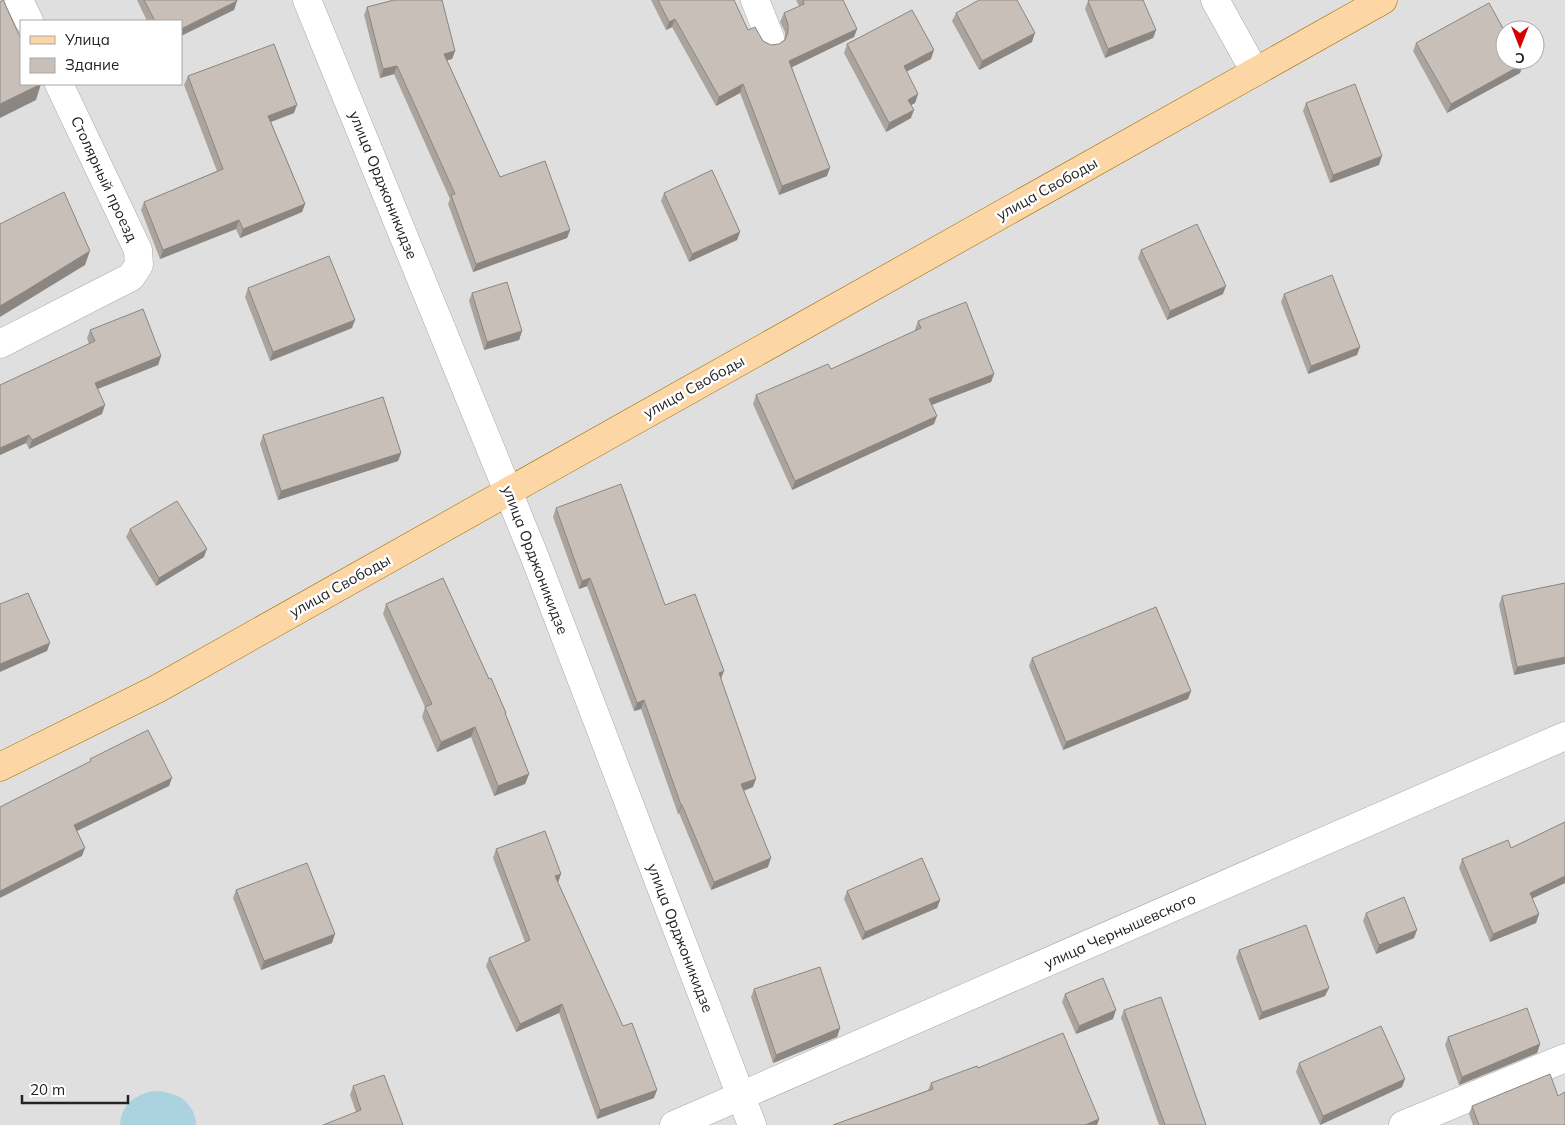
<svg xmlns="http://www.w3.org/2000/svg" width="1565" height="1125" font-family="Mulish,sans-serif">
  <rect width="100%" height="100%" fill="#f2efe9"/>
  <!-- residential -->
  <path fill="#e0dfdf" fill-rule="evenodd" d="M0,0h1565v1125h-1565zM21,21h160v63h-160zM1505,30h30v30h-30z"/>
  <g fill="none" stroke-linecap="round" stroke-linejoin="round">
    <!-- river -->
    <polyline stroke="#aad3df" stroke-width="64" points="152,1125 157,1123 164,1125"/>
    <!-- minor casing -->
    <g stroke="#a9a9a9" stroke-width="29">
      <g id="minor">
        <polyline points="19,0 29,21"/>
        <polyline points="307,0 534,555 752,1125"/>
        <polyline points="755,0 770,38"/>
        <polyline points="1215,0 1255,72"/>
        <polyline points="0,344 131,277 139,265 138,250 59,84"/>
        <polyline points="674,1125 1565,736"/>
        <polyline points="1403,1125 1565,1058"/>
      </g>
    </g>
    <!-- major casing -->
    <g stroke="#a06b00" stroke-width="29">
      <polyline id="major" points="0,767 157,689 1383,0"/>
    </g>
    <!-- minor -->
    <use href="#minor" stroke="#fff" stroke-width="28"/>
    <!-- major -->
    <use href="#major" stroke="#fcd6a4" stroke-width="28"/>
  </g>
  <!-- wall -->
  <g fill="#aba49e">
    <polygon points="137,0 237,0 237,1 234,10 181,21 147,21"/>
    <polygon points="651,0 734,0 748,30 763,41 771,45 779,44 785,39 785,32 780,22 784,13 799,6 796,0 843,0 857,29 854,37 792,67 827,176 779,195 740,93 716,106 672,27 666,30"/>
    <polygon points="1088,1 1156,30 1153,38 1105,58 1085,9"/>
    <polygon points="367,7 455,51 452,59 447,60 500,177 570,230 567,238 473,272 448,204 450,199 394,74 380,78 364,15"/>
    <polygon points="956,13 1032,42 979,70 952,21"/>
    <polygon points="1416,43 1523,64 1520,73 1447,113 1413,51"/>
    <polygon points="847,44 931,59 906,72 918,94 915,103 911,105 911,118 886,132 844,53"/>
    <polygon points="188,76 294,113 271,122 305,204 302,212 240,238 236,229 160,259 141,210 144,202 217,171 184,85"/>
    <polygon points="1306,103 1379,165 1330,183 1303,111"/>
    <polygon points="664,193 740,232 737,240 689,262 661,201"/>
    <polygon points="1141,250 1223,294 1167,320 1138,258"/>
    <polygon points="248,288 352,328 270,361 245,297"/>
    <polygon points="472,293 522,331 519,340 484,350 469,301"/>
    <polygon points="1284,294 1357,355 1308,374 1281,302"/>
    <polygon points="918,321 994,374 991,382 932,405 934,424 792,490 753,404 756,395 831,369 915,331 915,329"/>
    <polygon points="90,330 161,356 158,365 98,389 102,414 29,449 26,443 0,455 89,344 87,338"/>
    <polygon points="263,435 401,453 398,461 278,500 260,444"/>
    <polygon points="556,508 665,605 721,679 753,787 743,791 768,867 711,890 679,813 678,814 641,709 634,711 587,586 579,589 553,517"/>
    <polygon points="130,529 204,557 156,586 126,537"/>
    <polygon points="1565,583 1514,675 1499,605 1502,596"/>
    <polygon points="386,604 489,679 506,713 506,715 529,774 525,784 494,796 471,737 437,752 422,717 425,707 383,614"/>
    <polygon points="1032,658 1191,691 1188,699 1063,750 1029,666"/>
    <polygon points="1565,822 1565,883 1532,898 1539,914 1536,923 1490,942 1459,868 1462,859 1511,848"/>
    <polygon points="496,849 558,883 654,1098 597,1119 559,1013 516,1032 486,966 489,958 525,942 493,858"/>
    <polygon points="236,890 332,943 261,970 233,898"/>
    <polygon points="847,891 940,900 937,908 862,940 844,899"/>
    <polygon points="1366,913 1414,938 1376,954 1363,921"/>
    <polygon points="1239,950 1325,996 1259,1020 1236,958"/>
    <polygon points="754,989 840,1028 837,1037 773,1063 751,997"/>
    <polygon points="1065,994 1113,1019 1076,1034 1062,1002"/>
    <polygon points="1124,1010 1206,1125 1159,1125 1121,1018"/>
    <polygon points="1448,1037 1540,1044 1537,1053 1459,1085 1445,1045"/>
    <polygon points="1299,1063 1402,1087 1320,1125 1296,1072"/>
    <polygon points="978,1068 1099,1119 1097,1125 833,1125 928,1090 931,1083"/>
    <polygon points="353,1086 397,1109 356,1112 350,1095"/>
    <polygon points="1558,1096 1565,1125 1473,1125 1469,1114 1472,1106"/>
  </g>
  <!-- shaded-wall -->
  <g fill="#8b8681">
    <polygon points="237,1 234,10 181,36 181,29"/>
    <polygon points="675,19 672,27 666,30 669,22"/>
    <polygon points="857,29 854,37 786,70 789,61"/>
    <polygon points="1156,30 1153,38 1105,58 1108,49"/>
    <polygon points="1035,33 1032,42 979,70 982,61"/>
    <polygon points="934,50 931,59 900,75 904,66"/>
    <polygon points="455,51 452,59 441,62 444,54"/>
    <polygon points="1523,64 1520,73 1447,113 1451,104"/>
    <polygon points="397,66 394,74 380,78 383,69"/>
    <polygon points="41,84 36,100 0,118 0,104"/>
    <polygon points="743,84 740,93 716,106 719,97"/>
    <polygon points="918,94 915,103 905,108 908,100"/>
    <polygon points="297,105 294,113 265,124 268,116"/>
    <polygon points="914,110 911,118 886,132 889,123"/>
    <polygon points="1382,156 1379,165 1330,183 1333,175"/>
    <polygon points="830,168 827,176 779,195 782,186"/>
    <polygon points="305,204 302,212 240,238 243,229"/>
    <polygon points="239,220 236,229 160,259 163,250"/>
    <polygon points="570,230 567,238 473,272 476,264"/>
    <polygon points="740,232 737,240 689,262 692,254"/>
    <polygon points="90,251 85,265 0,317 0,306"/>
    <polygon points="1226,286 1223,294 1167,320 1170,311"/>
    <polygon points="355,320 352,328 270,361 273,352"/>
    <polygon points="522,331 519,340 484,350 487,342"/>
    <polygon points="1360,347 1357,355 1308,374 1311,366"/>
    <polygon points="161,356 158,365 92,391 95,383"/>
    <polygon points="994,374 991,382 926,407 929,399"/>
    <polygon points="105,405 102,414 29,449 32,440"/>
    <polygon points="937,416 934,424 792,490 795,481"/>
    <polygon points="29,435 26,443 0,455 0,448"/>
    <polygon points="401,453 398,461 278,500 281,491"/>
    <polygon points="207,549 204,557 156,586 159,578"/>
    <polygon points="590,578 587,586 579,589 582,581"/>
    <polygon points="50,643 47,651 0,672 0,664"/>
    <polygon points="1565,657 1565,664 1514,675 1517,667"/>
    <polygon points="724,671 721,679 719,673"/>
    <polygon points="1191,691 1188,699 1063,750 1066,742"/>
    <polygon points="644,700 641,709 634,711 637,703"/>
    <polygon points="475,727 471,737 437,752 441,742"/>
    <polygon points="529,774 525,784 494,796 498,786"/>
    <polygon points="172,778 169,786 71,834 74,825"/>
    <polygon points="756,779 753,787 738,793 741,784"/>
    <polygon points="681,805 682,805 679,813 678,814"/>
    <polygon points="85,848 82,856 0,898 0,891"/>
    <polygon points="771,858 768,867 711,890 714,882"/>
    <polygon points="561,874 558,883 552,885 555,876"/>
    <polygon points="1565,876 1565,883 1527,901 1530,893"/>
    <polygon points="940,900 937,908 862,940 865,932"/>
    <polygon points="1539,914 1536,923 1490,942 1493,934"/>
    <polygon points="1417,930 1414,938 1376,954 1379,945"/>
    <polygon points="335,934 332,943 261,970 264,961"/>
    <polygon points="1329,988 1325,996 1259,1020 1262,1012"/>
    <polygon points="562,1004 559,1013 516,1032 520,1024"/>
    <polygon points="1116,1010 1113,1019 1076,1034 1079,1026"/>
    <polygon points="840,1028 837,1037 773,1063 776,1055"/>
    <polygon points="1540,1044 1537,1053 1459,1085 1462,1077"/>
    <polygon points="1405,1079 1402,1087 1320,1125 1323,1116"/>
    <polygon points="657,1090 654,1098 597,1119 600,1110"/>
    <polygon points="1099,1119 1097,1125 1085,1125"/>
  </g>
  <!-- building -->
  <g fill="#c7bfb8" stroke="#8b8681">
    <polygon points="3,0 21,39 21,84 41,84 0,104 0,2"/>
    <polygon points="144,0 237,0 237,1 181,29 181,21 155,21"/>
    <polygon points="394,0 442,0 455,51 444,54 500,177 545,161 570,230 476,264 451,195 455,194 397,66 383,69 367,7"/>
    <polygon points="658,0 734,0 748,30 755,27 763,41 771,45 779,44 785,40 788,32 788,24 784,13 804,4 803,0 843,0 857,29 789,61 830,168 782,186 743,84 719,97 675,19 669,22"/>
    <polygon points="979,0 1017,0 1035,33 982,61 956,13"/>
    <polygon points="1090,0 1143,0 1156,30 1108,49 1088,1"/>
    <polygon points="1489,3 1505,32 1505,60 1521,60 1523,64 1451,104 1416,43"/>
    <polygon points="912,10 934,50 904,66 918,94 908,100 914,110 889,123 847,44"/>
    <polygon points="274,44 297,105 268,116 305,204 243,229 239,220 163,250 144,202 223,169 188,76"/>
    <polygon points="1355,84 1382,156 1333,175 1306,103"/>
    <polygon points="712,170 740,232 692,254 664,193"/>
    <polygon points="64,192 90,251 22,293 0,306 0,224"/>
    <polygon points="1197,224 1226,286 1170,311 1141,250"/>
    <polygon points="329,256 355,320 273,352 248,288"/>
    <polygon points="1332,275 1360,347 1311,366 1284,294"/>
    <polygon points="507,282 522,331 487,342 472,293"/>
    <polygon points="966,302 994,374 929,399 937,416 795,481 756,395 828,364 831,369 921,328 918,321"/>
    <polygon points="143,309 161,356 95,383 105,405 32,440 29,435 0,448 0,385 95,341 90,330"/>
    <polygon points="383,397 401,453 281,491 263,435"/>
    <polygon points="621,484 665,605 695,594 724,671 719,673 756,779 741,784 771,858 714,882 682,805 681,805 644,700 637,703 590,578 582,581 556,508"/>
    <polygon points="177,501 207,549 159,578 130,529"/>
    <polygon points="443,578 489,679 491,678 506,713 505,713 529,774 498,786 475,727 441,742 425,707 432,704 386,604"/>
    <polygon points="1565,583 1565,657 1517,667 1502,596"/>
    <polygon points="28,593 50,643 0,664 0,604"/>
    <polygon points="1156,607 1191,691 1066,742 1032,658"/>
    <polygon points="148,730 172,778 74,825 85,848 0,891 0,807 91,761 90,759"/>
    <polygon points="1565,822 1565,876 1530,893 1539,914 1493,934 1462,859 1508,840 1511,848"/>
    <polygon points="545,831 561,874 555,876 623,1026 632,1023 657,1090 600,1110 562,1004 520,1024 489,958 530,940 496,849"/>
    <polygon points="922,858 940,900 865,932 847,891"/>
    <polygon points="307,863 335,934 264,961 236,890"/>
    <polygon points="1404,897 1417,930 1379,945 1366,913"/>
    <polygon points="1306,925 1329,988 1262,1012 1239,950"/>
    <polygon points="820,967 840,1028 776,1055 754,989"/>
    <polygon points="1103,978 1116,1010 1079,1026 1065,994"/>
    <polygon points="1161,997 1206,1125 1165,1125 1124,1010"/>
    <polygon points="1527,1008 1540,1044 1462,1077 1448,1037"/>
    <polygon points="1381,1026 1405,1079 1323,1116 1299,1063"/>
    <polygon points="1063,1033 1099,1119 1085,1125 833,1125 933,1089 931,1083 977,1066 978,1068"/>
    <polygon points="1550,1074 1558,1096 1565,1092 1565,1125 1479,1125 1472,1106"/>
    <polygon points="384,1075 403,1125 323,1125 361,1110 353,1086"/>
  </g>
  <g text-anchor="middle" stroke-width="5" stroke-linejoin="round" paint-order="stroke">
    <!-- street labels -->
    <g font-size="15" fill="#222" stroke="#fff">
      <text transform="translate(104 179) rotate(65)" y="5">Столярный проезд</text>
      <text transform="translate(383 185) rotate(68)" y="5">улица Орджоникидзе</text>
      <text transform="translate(1047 189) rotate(-29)" y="5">улица Свободы</text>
      <text transform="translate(694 387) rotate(-29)" y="5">улица Свободы</text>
      <text transform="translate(535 560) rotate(69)" y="5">улица Орджоникидзе</text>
      <text transform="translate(340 586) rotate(-29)" y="5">улица Свободы</text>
      <text transform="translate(1120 931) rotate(-24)" y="5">улица Чернышевского</text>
      <text transform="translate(680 938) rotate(69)" y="5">улица Орджоникидзе</text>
    </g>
  </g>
  <!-- legend -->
  <rect x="20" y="20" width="162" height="65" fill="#ffffff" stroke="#a7a7a7"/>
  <rect x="30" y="36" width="25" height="8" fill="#fcd6a4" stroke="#a7a7a7"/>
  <text x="65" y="45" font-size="15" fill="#222222">Улица</text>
  <rect x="30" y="58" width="25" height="15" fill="#c7bfb8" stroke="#a7a7a7"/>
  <text x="65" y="70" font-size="15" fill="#222222">Здание</text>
  <!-- north arrow -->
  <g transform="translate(1520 45) rotate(180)"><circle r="24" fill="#ffffff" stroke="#a7a7a7"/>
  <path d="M0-4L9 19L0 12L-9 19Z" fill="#d40000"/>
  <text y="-8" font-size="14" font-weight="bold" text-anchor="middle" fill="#222222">С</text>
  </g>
  <!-- scale -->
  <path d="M22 1095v8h106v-8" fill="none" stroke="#222222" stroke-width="2.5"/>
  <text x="30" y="1095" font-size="15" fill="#222222" stroke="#ffffff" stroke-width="4" paint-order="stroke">20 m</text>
</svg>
